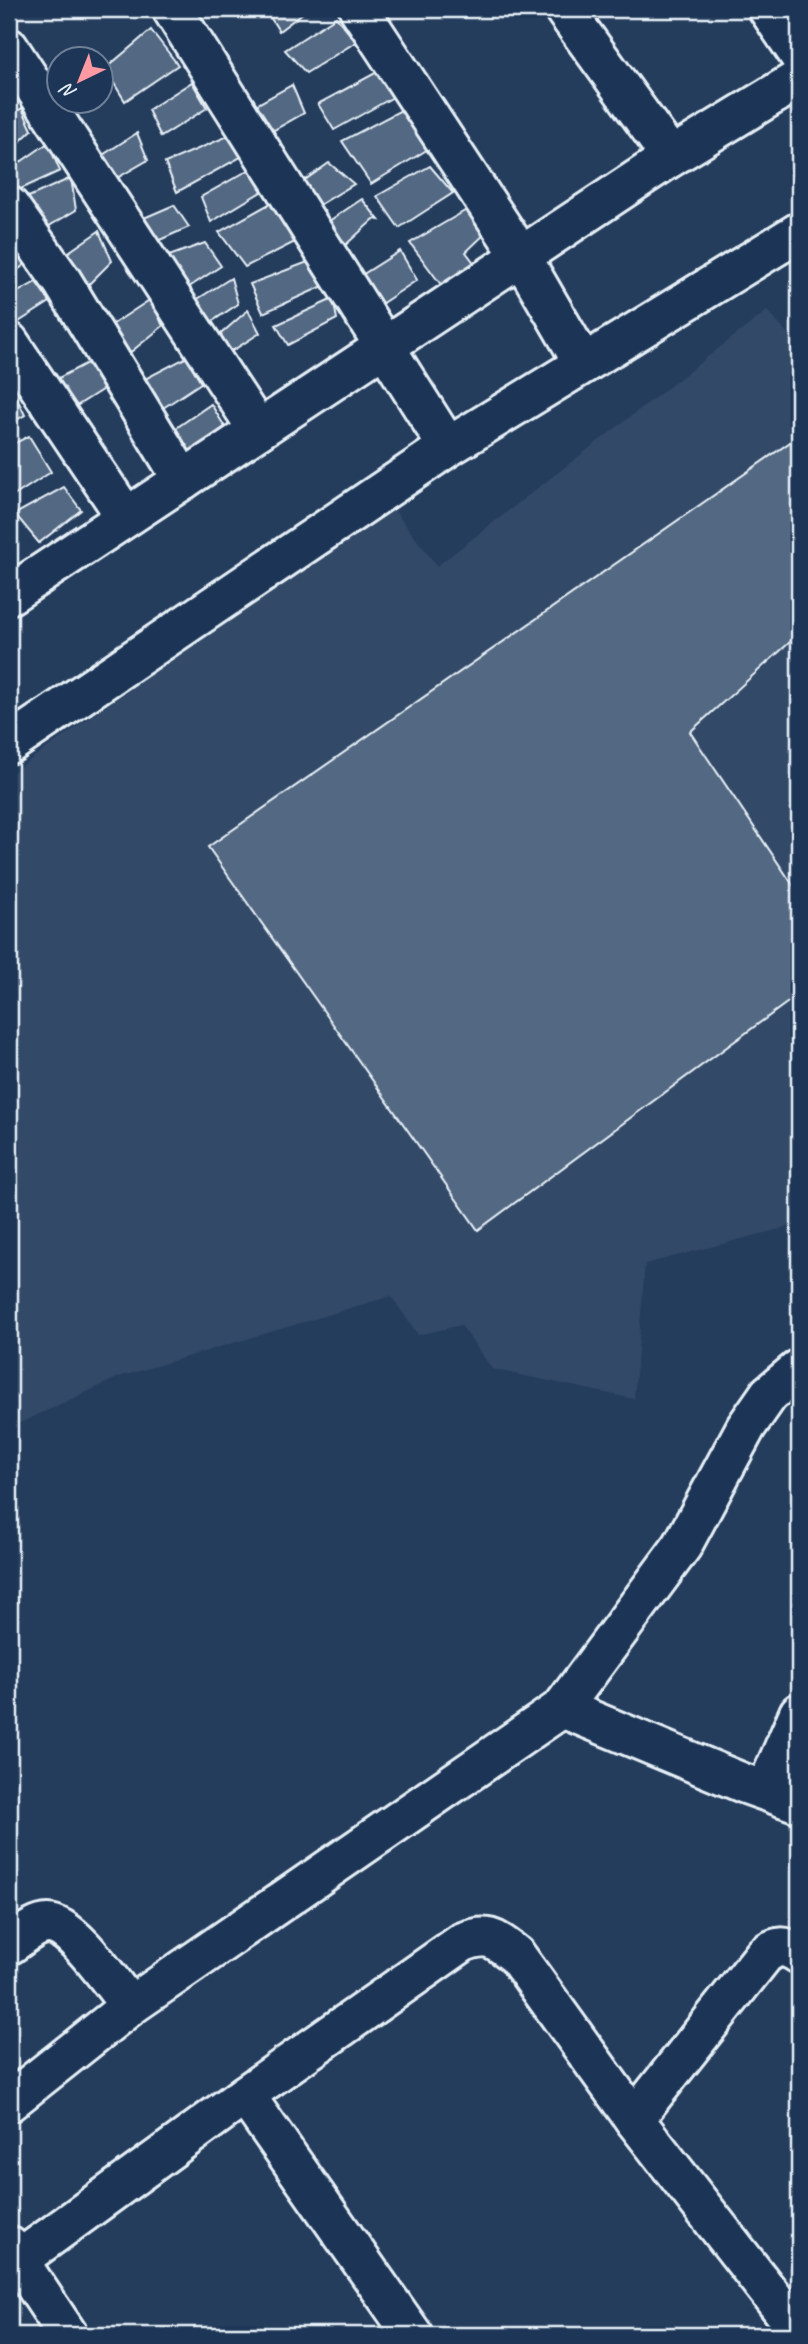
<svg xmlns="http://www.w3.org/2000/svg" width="808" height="2344" font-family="Caveat,sans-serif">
  <rect width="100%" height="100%" fill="#253d5d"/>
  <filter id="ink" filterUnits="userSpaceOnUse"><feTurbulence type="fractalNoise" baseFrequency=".0143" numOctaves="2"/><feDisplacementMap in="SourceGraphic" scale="14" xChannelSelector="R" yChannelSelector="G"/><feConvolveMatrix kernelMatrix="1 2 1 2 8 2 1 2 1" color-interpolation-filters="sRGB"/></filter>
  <g filter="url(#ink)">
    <!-- built -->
    <polygon fill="#334a68" points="767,311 799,346 799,1224 645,1264 634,1399 492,1369 461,1325 418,1335 391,1296 119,1377 9,1428 9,775 390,505 437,566"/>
    <!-- building -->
    <g fill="#536782" stroke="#e8f1f8" stroke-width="2">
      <polygon points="265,9 308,9 279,31"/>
      <polygon points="336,17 356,42 306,73 285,50"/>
      <polygon points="151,30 178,65 125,101 105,69"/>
      <polygon points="379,71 395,96 334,130 318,104"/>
      <polygon points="192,82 207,108 161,137 148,110"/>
      <polygon points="292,85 304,113 265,135 251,108"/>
      <polygon points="22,108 32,130 9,152 9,117"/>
      <polygon points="405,108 430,148 371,184 342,141"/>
      <polygon points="137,133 148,160 112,181 98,158"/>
      <polygon points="228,136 241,157 177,192 165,163"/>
      <polygon points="48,143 60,171 12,193 9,189 9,170"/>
      <polygon points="329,163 354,184 316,207 298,185"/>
      <polygon points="430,166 453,193 399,228 377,196"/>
      <polygon points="254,167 266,189 211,222 201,197"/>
      <polygon points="71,178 76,210 39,232 24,199"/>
      <polygon points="282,197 299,240 245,267 219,232"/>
      <polygon points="362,199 379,220 374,219 340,250 323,225"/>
      <polygon points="174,205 189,227 153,243 137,221"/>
      <polygon points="470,208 489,230 466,252 475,264 442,286 410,243"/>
      <polygon points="99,231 112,261 80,293 60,258"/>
      <polygon points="9,242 24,265 9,277"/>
      <polygon points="205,243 221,266 180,293 166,257"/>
      <polygon points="400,251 417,280 375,308 354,280"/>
      <polygon points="313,260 328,284 263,313 250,284"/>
      <polygon points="231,278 238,304 202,328 188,305"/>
      <polygon points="36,282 50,302 17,323 9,317 9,297"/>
      <polygon points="151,299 163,326 121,360 107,328"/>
      <polygon points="333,299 337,319 288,345 276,325"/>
      <polygon points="248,310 260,333 224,356 214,340"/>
      <polygon points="187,357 201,383 157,412 137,383"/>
      <polygon points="89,362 105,388 67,412 51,382"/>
      <polygon points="9,382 25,415 9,424"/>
      <polygon points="211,404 225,427 184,456 169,433"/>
      <polygon points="29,436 51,472 9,499 9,446"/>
      <polygon points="799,436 799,634 690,732 799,894 799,994 478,1230 208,847"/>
      <polygon points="64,487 81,510 39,543 15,514"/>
    </g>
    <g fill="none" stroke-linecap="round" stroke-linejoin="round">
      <!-- minor casing -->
      <g stroke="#e8f1f8" stroke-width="44">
        <g id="minor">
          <polyline points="172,9 448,447"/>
          <polyline points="359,9 521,256 583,363"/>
          <polyline points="564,9 671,157"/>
          <polyline points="768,9 799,55"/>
          <polyline points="9,48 258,430"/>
          <polyline points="9,206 62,281 183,480"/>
          <polyline points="9,342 126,517"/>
          <polyline points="9,595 671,157 799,79"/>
          <polyline points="9,744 448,447 799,232"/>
          <polyline points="562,1708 743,1783 799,1803"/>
          <polyline points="766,1790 799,1713"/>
          <path d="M9,1945c11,-7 26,-21 39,-21 25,0 66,63 82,82"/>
          <polyline points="245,2095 413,2335"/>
          <polyline points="9,2102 130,2006 562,1708 682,1546 746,1427 769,1394 799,1369"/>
          <path d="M634,2119l130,-164c13,-10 21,-10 35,-1"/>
          <polyline points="9,2246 68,2335"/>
          <path d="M9,2267l236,-172 218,-153c26,-10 32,-3 53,13l118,164 165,212"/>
        </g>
      </g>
      <!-- minor -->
      <use href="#minor" stroke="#1d3557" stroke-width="38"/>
    </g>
  </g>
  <!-- margin -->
  <rect width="808" height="2344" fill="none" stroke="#1d3557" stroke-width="35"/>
  <rect x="18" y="18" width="773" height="2309" fill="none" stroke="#e8f1f8" stroke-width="2.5" filter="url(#ink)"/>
  <!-- north arrow -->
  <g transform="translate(80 80) rotate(223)"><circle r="33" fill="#1d3557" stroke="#6e8097" stroke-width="2"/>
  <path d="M0-5L12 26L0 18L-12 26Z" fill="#ff9aa2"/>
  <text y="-10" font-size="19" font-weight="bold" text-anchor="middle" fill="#e8f1f8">N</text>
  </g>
</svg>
